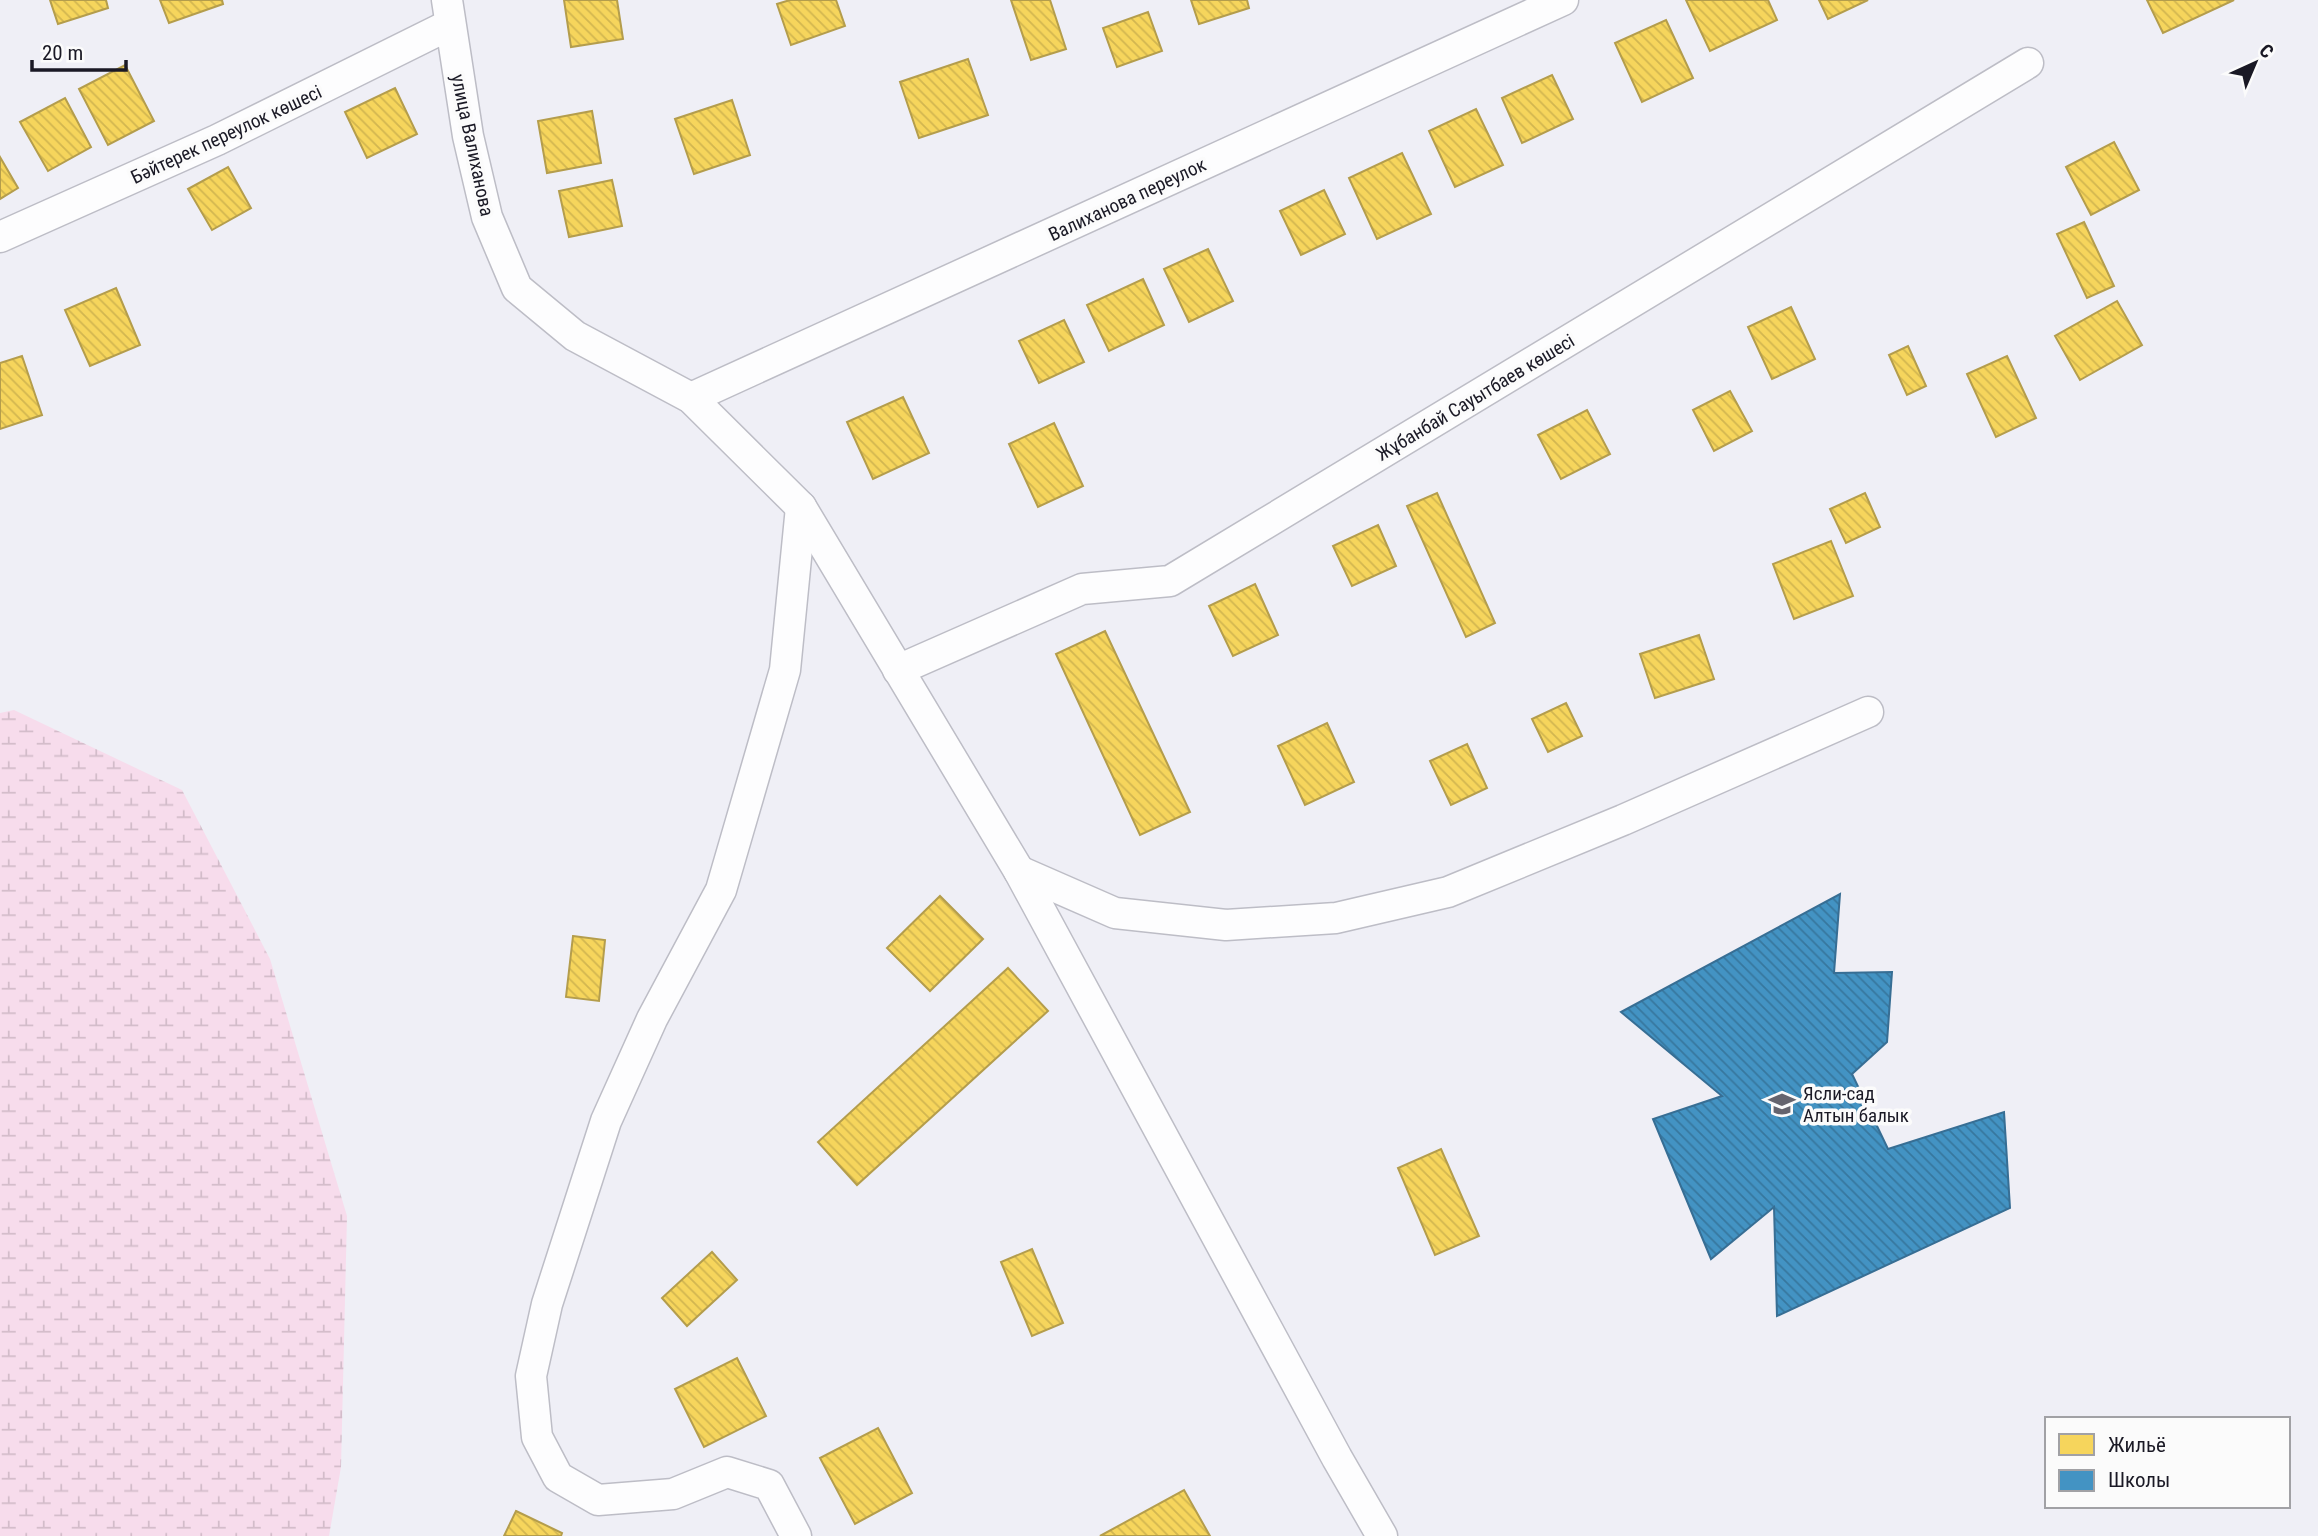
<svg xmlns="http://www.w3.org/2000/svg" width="2318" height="1536" font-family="'Roboto Condensed',sans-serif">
  <defs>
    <pattern id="wetland-marsh" width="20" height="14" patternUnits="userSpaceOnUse" patternTransform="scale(1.75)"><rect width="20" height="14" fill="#f7dcec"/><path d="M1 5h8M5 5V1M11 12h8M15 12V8" fill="none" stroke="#d3bcca"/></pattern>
    <pattern id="homes-back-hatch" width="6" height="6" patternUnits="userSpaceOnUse" patternTransform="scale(1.75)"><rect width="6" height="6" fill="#f6d55c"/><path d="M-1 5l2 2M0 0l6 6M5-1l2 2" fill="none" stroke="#d2b650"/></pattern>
    <pattern id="schools-back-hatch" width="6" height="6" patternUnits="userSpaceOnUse" patternTransform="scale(1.75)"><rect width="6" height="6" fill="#4393c3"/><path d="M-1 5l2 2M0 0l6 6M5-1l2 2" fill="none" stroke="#37779e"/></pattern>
  </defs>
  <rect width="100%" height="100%" fill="#efeff6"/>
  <!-- wetland -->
  <polygon fill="url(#wetland-marsh)" points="14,710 182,790 270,959 347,1216 341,1467 329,1536 0,1536 0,713"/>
  <!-- homes -->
  <g fill="url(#homes-back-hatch)" stroke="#b49d4c" stroke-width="2">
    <polygon points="50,0 106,0 108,8 58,24"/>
    <polygon points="160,0 222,0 223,4 169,23"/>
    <polygon points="564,0 617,0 623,39 571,47"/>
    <polygon points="790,0 836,0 845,26 791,45 777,4"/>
    <polygon points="1011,0 1050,0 1066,49 1031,60"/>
    <polygon points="1191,0 1247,0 1249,8 1199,24"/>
    <polygon points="1686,0 1768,0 1777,20 1710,51"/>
    <polygon points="1819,0 1868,0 1828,19"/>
    <polygon points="2147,0 2234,0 2163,33"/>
    <polygon points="1148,12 1162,51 1117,67 1103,28"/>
    <polygon points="1666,20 1693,78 1642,102 1615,43"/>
    <polygon points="968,59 988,115 919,138 900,82"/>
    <polygon points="125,65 154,121 108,145 79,89"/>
    <polygon points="1552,75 1573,119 1522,143 1502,98"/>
    <polygon points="395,88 417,134 367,158 345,112"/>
    <polygon points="65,98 91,147 48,171 20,122"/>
    <polygon points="732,100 750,155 694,174 675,119"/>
    <polygon points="1476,109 1503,165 1455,187 1429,131"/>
    <polygon points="592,111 601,163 547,173 538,121"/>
    <polygon points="2114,142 2139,190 2091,215 2066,167"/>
    <polygon points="1402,153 1431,214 1377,239 1349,178"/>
    <polygon points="0,157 18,188 0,199"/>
    <polygon points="228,167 251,208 212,230 188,189"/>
    <polygon points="612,180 622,226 569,237 559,191"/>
    <polygon points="1324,190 1345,234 1301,255 1280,211"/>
    <polygon points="2084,222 2114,286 2087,298 2057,234"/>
    <polygon points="1208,249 1233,301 1189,322 1164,269"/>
    <polygon points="1143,279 1164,325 1109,351 1087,305"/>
    <polygon points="116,288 140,345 90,366 65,310"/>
    <polygon points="2117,301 2142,345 2080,380 2055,336"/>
    <polygon points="1791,307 1815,359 1772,379 1748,327"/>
    <polygon points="1064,320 1084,362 1039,383 1019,341"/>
    <polygon points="1908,346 1926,386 1907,395 1889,355"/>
    <polygon points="22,356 42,415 0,429 0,363"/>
    <polygon points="2007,356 2036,418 1996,437 1967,374"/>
    <polygon points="1730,391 1752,431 1714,451 1693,410"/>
    <polygon points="903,397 929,453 873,479 847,422"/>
    <polygon points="1587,410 1610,454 1561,479 1538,435"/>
    <polygon points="1054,423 1083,486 1038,507 1009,444"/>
    <polygon points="1437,493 1495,623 1466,637 1407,506"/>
    <polygon points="1865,493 1880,527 1846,543 1830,509"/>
    <polygon points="1378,525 1396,566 1352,586 1333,546"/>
    <polygon points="1831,541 1853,596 1794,619 1773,564"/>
    <polygon points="1255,584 1278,635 1233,656 1209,606"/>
    <polygon points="1105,631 1190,812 1140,835 1056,654"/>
    <polygon points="1699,635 1714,679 1655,698 1640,654"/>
    <polygon points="1566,703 1582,736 1548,752 1532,719"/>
    <polygon points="1327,723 1354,782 1305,805 1278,746"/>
    <polygon points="1467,744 1487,788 1451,805 1430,761"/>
    <polygon points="940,896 983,939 930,991 887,948"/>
    <polygon points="573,936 605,940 599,1001 566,997"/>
    <polygon points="1008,968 1048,1011 857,1185 818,1142"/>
    <polygon points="1441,1149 1479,1236 1435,1255 1398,1168"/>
    <polygon points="1032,1249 1063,1323 1032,1336 1001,1262"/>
    <polygon points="712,1252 737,1280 687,1326 662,1298"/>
    <polygon points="737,1358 766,1416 704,1447 675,1389"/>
    <polygon points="878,1428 912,1493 855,1524 820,1458"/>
    <polygon points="1184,1490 1210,1536 1100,1536"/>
    <polygon points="516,1511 562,1533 561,1536 504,1536"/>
  </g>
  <!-- schools -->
  <polygon fill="url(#schools-back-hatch)" stroke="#376e94" stroke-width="2" points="1840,894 1834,973 1892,972 1887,1042 1852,1074 1888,1149 2004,1112 2010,1208 1777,1316 1774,1207 1711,1259 1653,1119 1722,1096 1621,1012"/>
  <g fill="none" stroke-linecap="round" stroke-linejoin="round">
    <!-- street casing -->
    <g stroke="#bdbdc6" stroke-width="33">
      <g id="street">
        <polyline points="447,0 468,136 487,217 517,288 575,336 691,398 801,507 1019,871 1337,1458 1382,1536"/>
        <polyline points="0,237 217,140 449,25"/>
        <polyline points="691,398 1563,0"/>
        <polyline points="898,670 1082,589 1170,581 2028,63"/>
        <polyline points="1019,871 1115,913 1226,925 1336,918 1448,892 1623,820 1868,712"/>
        <polyline points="796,1536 769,1485 727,1472 673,1494 598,1500 558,1477 537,1437 531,1376 547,1304 606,1121 652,1019 721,890 785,670 801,507"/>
      </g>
    </g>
    <!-- street -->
    <use href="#street" stroke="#fdfdfe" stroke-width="30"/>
  </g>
  <!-- icons -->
  <defs>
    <g id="school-bare" transform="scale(2.1)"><path d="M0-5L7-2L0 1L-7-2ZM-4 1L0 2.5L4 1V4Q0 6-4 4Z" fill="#65646e" stroke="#fbfbfb" stroke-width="2.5" paint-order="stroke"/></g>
  </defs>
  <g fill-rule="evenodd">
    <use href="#school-bare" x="1782" y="1104"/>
  </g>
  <g text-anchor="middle" stroke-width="7" stroke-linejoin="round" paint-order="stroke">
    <!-- street labels -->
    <g font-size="19" fill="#1a1925" stroke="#fbfbfb">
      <text transform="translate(226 134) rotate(-25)" y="7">Бәйтерек переулок көшесі</text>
      <text transform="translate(473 145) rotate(78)" y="7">улица Валиханова</text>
      <text transform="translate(1127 199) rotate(-25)" y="7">Валиханова переулок</text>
      <text transform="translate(1475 397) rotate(-31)" y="7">Жұбанбай Сауытбаев көшесі</text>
    </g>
    <!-- poi labels -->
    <g font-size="19" fill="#1a1925" stroke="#fbfbfb" text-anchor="start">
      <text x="1803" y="1100">Ясли-сад<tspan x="1803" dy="22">Алтын балык</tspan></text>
    </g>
  </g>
  <!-- legend -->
  <rect x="2045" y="1417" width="245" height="91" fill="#fbfbfb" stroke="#a1a1a5" stroke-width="2"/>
  <rect x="2059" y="1434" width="35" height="21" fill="#f6d55c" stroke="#a1a1a5" stroke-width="2"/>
  <text x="2108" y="1452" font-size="21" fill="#1a1925">Жильё</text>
  <rect x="2059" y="1470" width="35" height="21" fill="#4393c3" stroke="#a1a1a5" stroke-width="2"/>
  <text x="2108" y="1487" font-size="21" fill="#1a1925">Школы</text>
  <!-- north arrow -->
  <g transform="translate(2255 63) rotate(44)" stroke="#fbfbfb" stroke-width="5" paint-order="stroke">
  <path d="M0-5L12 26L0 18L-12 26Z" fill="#1a1925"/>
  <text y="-10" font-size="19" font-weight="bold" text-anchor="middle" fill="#1a1925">С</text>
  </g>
  <!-- scale -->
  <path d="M32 60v10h94v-10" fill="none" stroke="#1a1925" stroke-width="3.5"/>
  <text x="42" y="60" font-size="21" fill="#1a1925" stroke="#fbfbfb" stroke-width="5" paint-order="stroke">20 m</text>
</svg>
